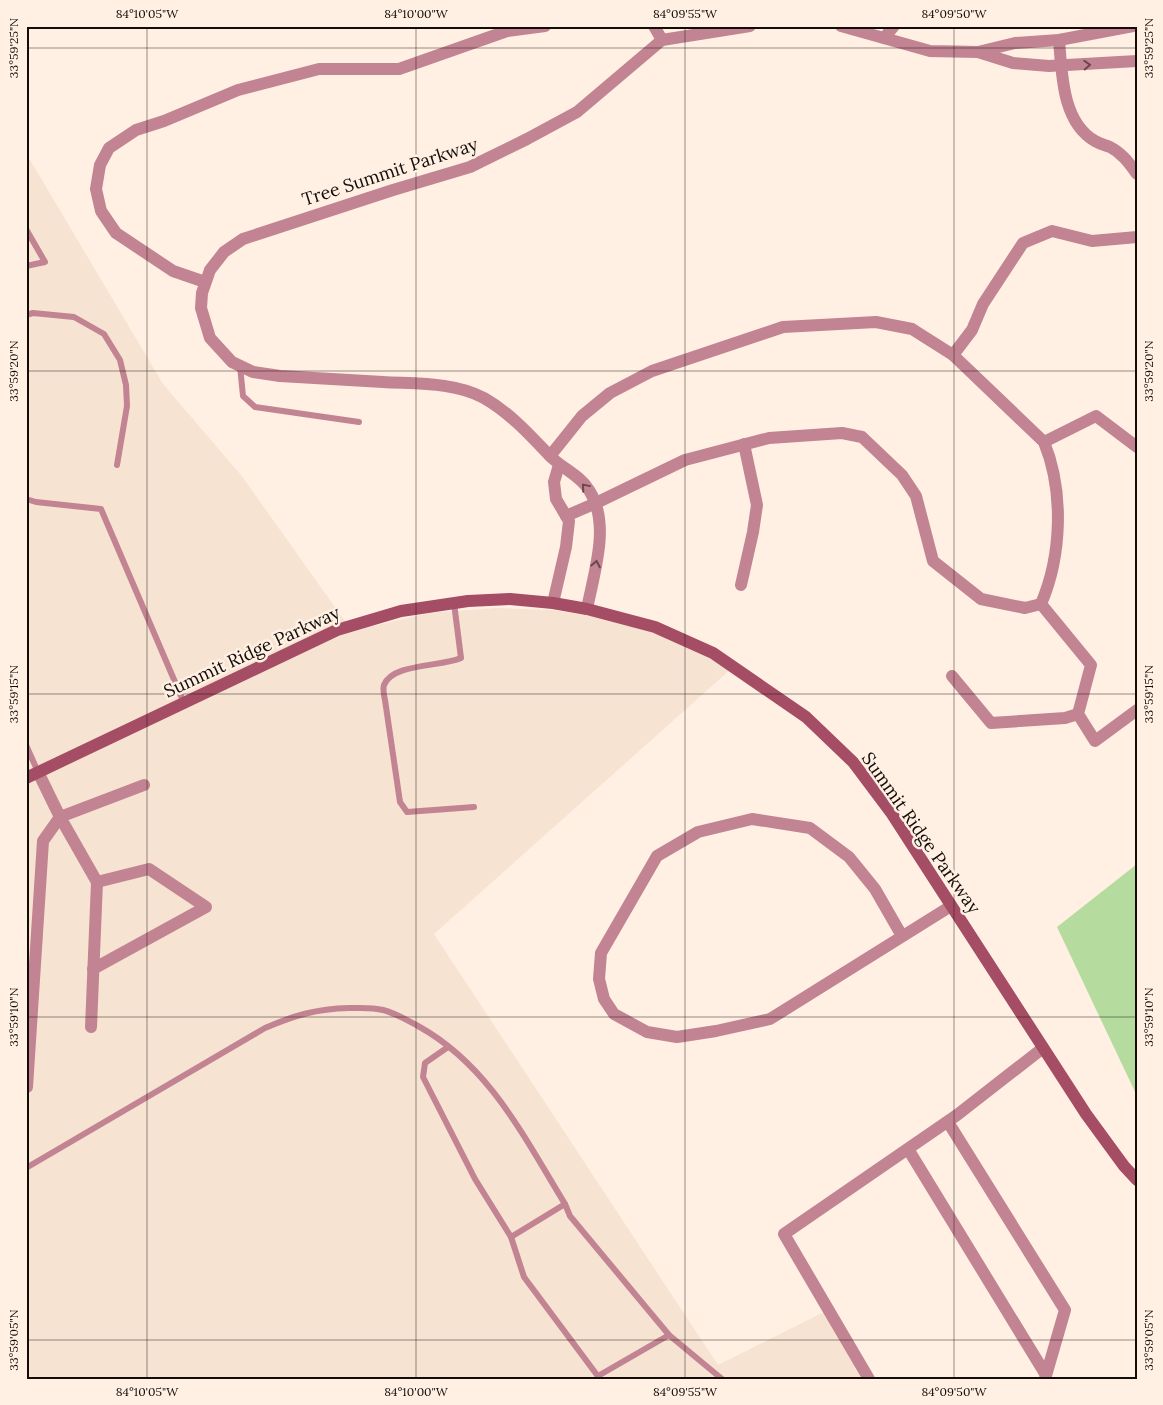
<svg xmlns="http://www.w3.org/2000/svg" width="1163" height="1405" font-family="Lora,serif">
  <rect width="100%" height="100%" fill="#fff0e3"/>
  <!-- built -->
  <polygon fill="#f7e3d1" points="26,153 163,384 241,475 352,631 429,613 496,608 552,610 604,618 652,630 692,647 731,669 434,934 718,1365 828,1310 871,1379 26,1379"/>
  <!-- green -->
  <polygon fill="#b5dc9e" points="1137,864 1137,1096 1057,927"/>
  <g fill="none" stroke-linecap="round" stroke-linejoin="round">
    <!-- lane -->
    <g stroke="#c28492" stroke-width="6">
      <polyline points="26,229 45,262 26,266"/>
      <polyline points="26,315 33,313 74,317 104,334 120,360 126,385 127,406 117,465"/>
      <polyline points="240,366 243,396 255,407 359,422"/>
      <polyline points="26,499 36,502 101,509 184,703"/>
      <path d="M454,603l7,55c-20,9 -68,5 -77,27 -1,4 0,11 1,15l15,102 7,10 67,-5"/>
      <polyline points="26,745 38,772"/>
      <polyline points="448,1047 425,1063 423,1077 475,1179 511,1237 524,1277 600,1379"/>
      <path d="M26,1168l239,-140c30,-13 51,-19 84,-20 11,0 23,-1 34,2 12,3 24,10 35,16 71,39 106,111 147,178l5,12 99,119 53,44"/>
      <polyline points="511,1237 565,1204"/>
      <polyline points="598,1376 669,1335"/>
    </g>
    <!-- street -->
    <g stroke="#c28492" stroke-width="12">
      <polyline points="654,26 662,40"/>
      <polyline points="841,26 930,51 978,52 1015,43 1059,40 1133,26"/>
      <polyline points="884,38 894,26"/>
      <path d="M1059,40c3,34 3,82 36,101 5,3 10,4 15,6 12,6 19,16 27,27"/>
      <polyline points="978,52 1013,63 1049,66 1137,61"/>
      <polyline points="205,282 173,271 116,233 101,211 96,189 100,165 109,148 136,130 164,121 238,90 319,69 399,69 507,31 545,26"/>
      <polyline points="953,355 972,330 983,304 1023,243 1052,231 1092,241 1137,237"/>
      <polyline points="1044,442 1096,416 1137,447"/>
      <path d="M550,456l32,-40 28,-23 42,-22 131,-44 93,-5 36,7 41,26 91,87c20,49 18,113 -3,162"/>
      <polyline points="566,516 596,503 685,460 769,438 842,433 862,437 902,475 916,496 933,561 981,599 1025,608 1041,604 1091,665 1078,714 1095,741 1137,710"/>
      <polyline points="741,585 753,532 757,505 744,444"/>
      <polyline points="553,603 566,547 569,521 556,499 554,482 559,465"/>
      <path d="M587,609c7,-37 24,-85 2,-119 -9,-15 -28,-22 -40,-35 -20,-21 -39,-42 -65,-57 -30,-16 -68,-14 -101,-16 -34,-2 -68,-4 -103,-6l-27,-4 -21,-10 -22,-24 -9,-30 1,-15 8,-23 14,-18 19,-13 150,-49 77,-23 57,-28 50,-27 85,-72 88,-14"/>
      <polyline points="952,676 991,723 1065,718 1078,714"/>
      <polyline points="902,936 875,889 849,857 810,828 752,819 698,832 657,856 601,953 599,979 604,999 614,1014 647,1032 677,1037 716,1031 770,1019 951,906"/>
      <polyline points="93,969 206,907 149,869 97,882"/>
      <polyline points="91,1027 97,882 60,817 144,785"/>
      <polyline points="27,1087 43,841 60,817 38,772"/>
      <polyline points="948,1122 1065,1310 1045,1379"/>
      <polyline points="908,1149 1046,1375"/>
      <polyline points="869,1379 784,1234 957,1115 1043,1048"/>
    </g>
    <!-- secondary -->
    <polyline stroke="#a44d65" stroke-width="12" points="26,778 337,630 401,611 468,601 510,599 553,603 587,609 655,627 713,653 806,717 853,762 892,814 1086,1114 1124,1166 1137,1180"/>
  </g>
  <!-- one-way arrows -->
  <defs><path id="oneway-chevron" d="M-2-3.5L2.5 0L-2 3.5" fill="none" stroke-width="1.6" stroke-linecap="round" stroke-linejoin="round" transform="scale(1.25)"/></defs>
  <g stroke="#6a484e">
    <use href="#oneway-chevron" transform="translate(1087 65) rotate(-3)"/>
    <use href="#oneway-chevron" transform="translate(585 487) rotate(-130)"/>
    <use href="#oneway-chevron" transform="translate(596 564) rotate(-79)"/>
  </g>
  <!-- ticks -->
  <path fill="none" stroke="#120d09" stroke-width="1" stroke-opacity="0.45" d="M147,26v1353M416,26v1353M685,26v1353M954,26v1353M26,48h1111M26,371h1111M26,694h1111M26,1017h1111M26,1340h1111"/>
  <g text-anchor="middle" stroke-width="5" stroke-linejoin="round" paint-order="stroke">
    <!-- street labels -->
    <g font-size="18" fill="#120d09" stroke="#fff0e3">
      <text transform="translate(390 172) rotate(-18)" y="6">Tree Summit Parkway</text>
      <text transform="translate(252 652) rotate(-25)" y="6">Summit Ridge Parkway</text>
      <text transform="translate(921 833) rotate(55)" y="6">Summit Ridge Parkway</text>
    </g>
  </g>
  <!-- border -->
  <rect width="1163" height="1405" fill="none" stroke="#fff0e3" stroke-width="55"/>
  <rect x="28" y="28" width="1108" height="1350" fill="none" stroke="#120d09" stroke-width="2"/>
  <g font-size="12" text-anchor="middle" fill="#120d09">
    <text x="147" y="18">84°10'05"W</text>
    <text x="416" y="18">84°10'00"W</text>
    <text x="685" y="18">84°09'55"W</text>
    <text x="954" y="18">84°09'50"W</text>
    <text transform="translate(14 48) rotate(-90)" y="4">33°59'25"N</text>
    <text transform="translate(1149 48) rotate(-90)" y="4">33°59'25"N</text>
    <text transform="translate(14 371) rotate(-90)" y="4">33°59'20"N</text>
    <text transform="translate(1149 371) rotate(-90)" y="4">33°59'20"N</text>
    <text transform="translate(14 694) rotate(-90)" y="4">33°59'15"N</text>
    <text transform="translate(1149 694) rotate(-90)" y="4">33°59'15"N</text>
    <text transform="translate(14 1017) rotate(-90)" y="4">33°59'10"N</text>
    <text transform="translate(1149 1017) rotate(-90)" y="4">33°59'10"N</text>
    <text transform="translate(14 1340) rotate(-90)" y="4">33°59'05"N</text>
    <text transform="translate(1149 1340) rotate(-90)" y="4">33°59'05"N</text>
    <text x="147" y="1396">84°10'05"W</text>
    <text x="416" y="1396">84°10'00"W</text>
    <text x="685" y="1396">84°09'55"W</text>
    <text x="954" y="1396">84°09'50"W</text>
  </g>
</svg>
